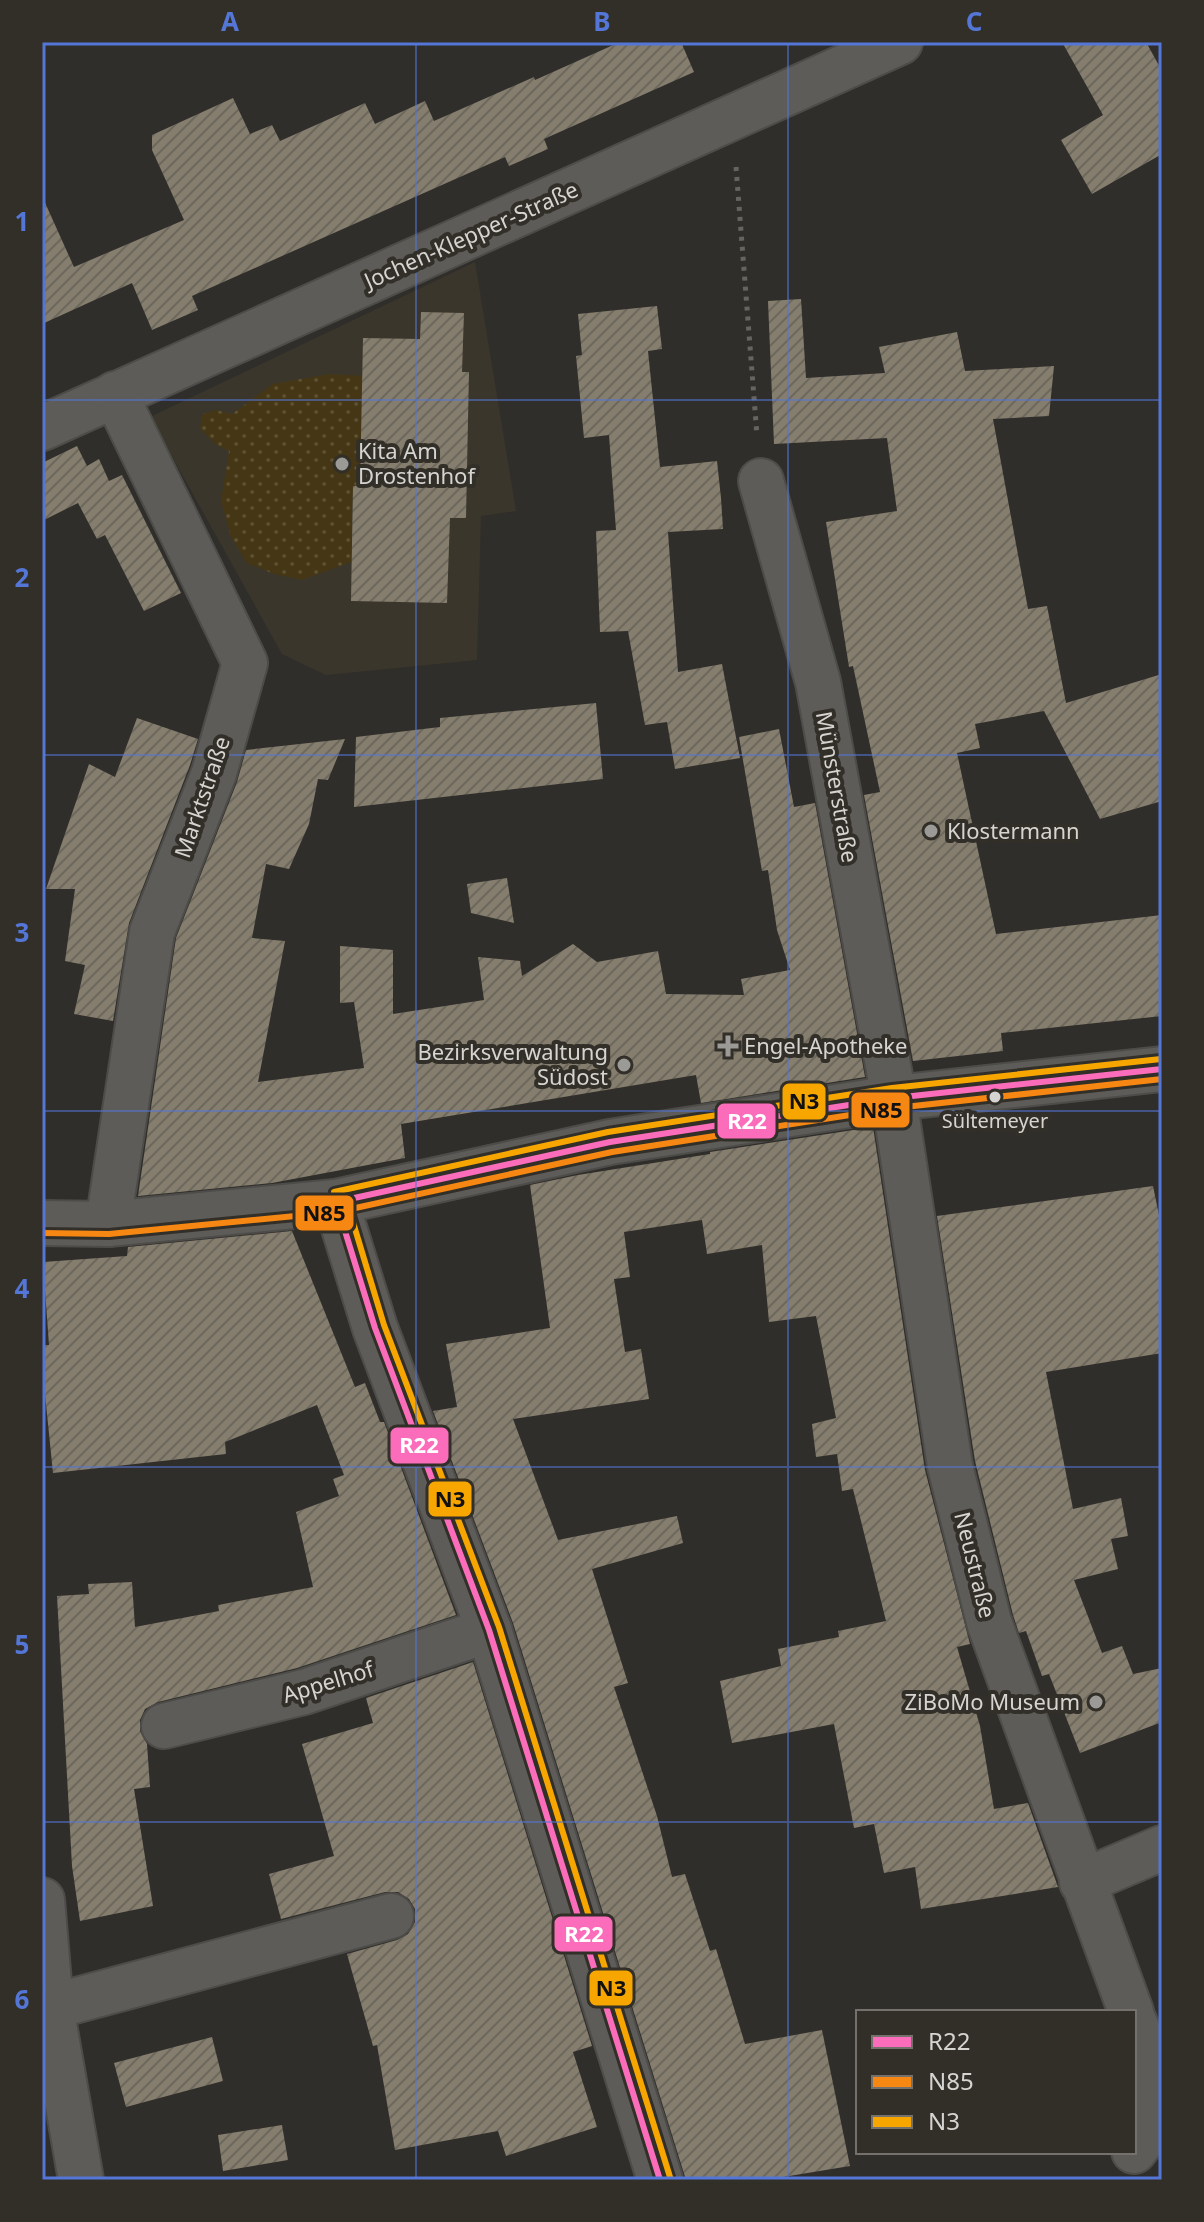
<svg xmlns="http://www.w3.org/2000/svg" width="1204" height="2222" font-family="'Noto Sans',sans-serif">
  <defs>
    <pattern id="park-dots" width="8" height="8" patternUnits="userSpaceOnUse" patternTransform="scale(2)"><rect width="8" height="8" fill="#453715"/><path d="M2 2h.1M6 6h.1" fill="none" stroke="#5f5336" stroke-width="1.8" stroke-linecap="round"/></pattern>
    <pattern id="building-hatch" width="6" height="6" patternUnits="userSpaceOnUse" patternTransform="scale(2)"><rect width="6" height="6" fill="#857d6d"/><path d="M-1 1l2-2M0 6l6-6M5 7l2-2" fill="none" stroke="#6d685d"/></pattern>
  </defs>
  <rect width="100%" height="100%" fill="#302e2b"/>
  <!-- built -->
  <polygon fill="#3a362b" points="475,262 516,511 481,516 477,660 326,675 282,654 150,417"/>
  <!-- park -->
  <polygon fill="url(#park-dots)" points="329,374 363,376 360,486 353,486 351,562 302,580 274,574 247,563 231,537 221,501 229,451 215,444 200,428 203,414 216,410 232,414 273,384"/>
  <!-- building -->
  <g fill="url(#building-hatch)">
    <polygon points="620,42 681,42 694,72 544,139 548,149 509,166 505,157 192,296 198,310 152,330 132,283 42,324 42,196 74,267 184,220 152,150 152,135 233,98 250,134 272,125 280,141 365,103 375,124 425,101 434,121 534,77 535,80"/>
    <polygon points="1062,42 1146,42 1162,71 1162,154 1092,194 1061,140 1103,115"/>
    <polygon points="801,299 806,378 885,373 879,347 957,332 965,371 1054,366 1049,416 993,419 1028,609 1047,606 1066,703 1162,674 1162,801 1100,819 1044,711 975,724 980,748 957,753 996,934 1162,915 1162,1016 1001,1033 1003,1051 913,1061 864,795 880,792 853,666 849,667 826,522 897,511 887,438 774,444 768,301"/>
    <polygon points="657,306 662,349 648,351 660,467 717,461 721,498 723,529 668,532 678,672 722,664 740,758 675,769 667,722 645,725 628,631 600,632 596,531 616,530 609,435 584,438 576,356 582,355 578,314"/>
    <polygon points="421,312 464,313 462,372 469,372 466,518 450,518 447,603 351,601 353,486 360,486 363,338 420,339"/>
    <polygon points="77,446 87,466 99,459 109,481 122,475 181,593 144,611 105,535 97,539 78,503 42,521 42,463"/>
    <polygon points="596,703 603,779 354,807 356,737 440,727 440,718"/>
    <polygon points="137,718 198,739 190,765 129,923 113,1021 74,1014 85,965 65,961 75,889 46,889 89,764 115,777"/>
    <polygon points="779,729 794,807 815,803 865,1077 701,1103 696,1075 401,1124 405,1158 272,1183 138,1196 176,938 237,782 246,750 345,739 328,780 318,779 309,824 289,869 266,864 252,938 285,941 258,1082 364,1068 354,1002 340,1003 340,946 393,950 393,1014 484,1000 478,957 520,961 522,976 573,944 597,962 658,951 666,994 744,995 741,979 790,970 777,930 768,870 762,871 739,737"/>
    <polygon points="507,878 514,923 471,913 467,884"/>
    <polygon points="873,1127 925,1470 970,1644 957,1647 980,1726 994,1809 1028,1803 1058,1887 921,1909 915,1867 884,1873 874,1824 854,1828 834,1724 732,1743 720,1681 781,1666 778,1649 839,1637 838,1631 886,1621 853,1489 842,1491 837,1454 816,1457 812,1424 836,1418 816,1316 769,1322 762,1245 707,1254 702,1220 624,1232 630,1277 614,1279 625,1352 641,1349 649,1399 513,1419 558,1540 677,1516 683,1543 592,1569 628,1683 614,1687 657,1816 672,1877 685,1874 710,1951 716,1949 745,2044 822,2030 850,2166 765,2180 686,2180 513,1623 433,1411 457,1407 446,1344 550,1328 530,1185 578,1175 710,1154 710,1152"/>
    <polygon points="1153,1186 1162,1230 1162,1353 1046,1372 1073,1509 1121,1498 1128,1536 1111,1539 1118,1569 1074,1580 1102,1653 1122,1646 1133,1674 1162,1668 1162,1722 1080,1753 1049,1674 1042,1676 1026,1631 1019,1633 1013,1615 975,1461 937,1216"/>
    <polygon points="292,1231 355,1387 365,1383 380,1422 384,1422 456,1615 297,1668 158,1702 145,1709 140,1720 140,1731 147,1744 150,1787 134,1789 153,1906 80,1921 72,1866 57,1596 89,1594 88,1584 132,1582 135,1627 219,1611 218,1605 313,1587 296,1512 339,1496 333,1479 344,1475 317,1405 225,1442 226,1454 53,1473 42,1365 42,1345 49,1345 43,1262 127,1256 128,1247"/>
    <polygon points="473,1662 592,2046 573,2052 597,2127 506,2156 498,2131 395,2150 377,2045 373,2046 347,1954 397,1940 408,1934 415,1922 415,1909 409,1899 398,1892 385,1892 281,1919 269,1874 334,1856 302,1744 373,1723 366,1698"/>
    <polygon points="212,2037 223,2081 126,2107 114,2063"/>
    <polygon points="282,2125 288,2160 223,2171 218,2135"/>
  </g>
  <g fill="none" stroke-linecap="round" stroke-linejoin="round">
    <!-- minor casing -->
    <g stroke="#4d4c49" stroke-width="48">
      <g id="minor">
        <polyline points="42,428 900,42"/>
        <polyline points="761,481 818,682 894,1098 950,1466 989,1622 1131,2012"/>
        <polyline points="336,1202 375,1328 489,1630 660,2180"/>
        <polyline points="42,1223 108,1224 336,1202 610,1142 894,1098 1162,1069"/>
        <polyline points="108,1224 152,932 214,773 245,663 115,394"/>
        <polyline points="164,1726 304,1692 489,1630"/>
        <polyline points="1082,1882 1162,1848"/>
        <polyline points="42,1900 51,2007 81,2180"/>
        <polyline points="51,2007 391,1916"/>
        <polyline points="1134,2021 1152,2067 1152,2127 1134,2151"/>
      </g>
    </g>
    <!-- path -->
    <polyline stroke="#666462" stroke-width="5" stroke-dasharray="4 6" stroke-linecap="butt" points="736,167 757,436"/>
    <!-- minor -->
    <use href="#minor" stroke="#5d5c59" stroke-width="44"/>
    <!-- bus-1 casing -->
    <g stroke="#322f29" stroke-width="12">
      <g id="bus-1">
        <polyline points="336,1202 375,1328 489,1630 660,2180"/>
        <polyline points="336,1202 610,1142 894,1098 1162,1069"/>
      </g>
    </g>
    <!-- bus-2 casing -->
    <g stroke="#322f29" stroke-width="12">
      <polyline id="bus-2" points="42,1233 109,1234 337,1212 612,1152 895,1108 1162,1079"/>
    </g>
    <!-- bus-3 casing -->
    <g stroke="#322f29" stroke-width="12">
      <g id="bus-3">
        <polyline points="334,1192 608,1132 892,1088 1161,1059"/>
        <polyline points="346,1199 384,1325 499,1627 670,2177"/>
      </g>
    </g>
    <!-- bus-1 -->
    <use href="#bus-1" stroke="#fb6dba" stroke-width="6"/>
    <!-- bus-2 -->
    <use href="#bus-2" stroke="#f68712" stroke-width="6"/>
    <!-- bus-3 -->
    <use href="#bus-3" stroke="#f7a600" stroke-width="6"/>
  </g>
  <!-- grid -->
  <path fill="none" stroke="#5476d6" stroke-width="2" stroke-opacity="0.55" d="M416,42v2138M788,42v2138M42,400h1120M42,755h1120M42,1111h1120M42,1467h1120M42,1822h1120"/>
  <!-- markers -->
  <g fill="#9c9a96" stroke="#322f29" stroke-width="3">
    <circle cx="342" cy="464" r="8"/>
    <circle cx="931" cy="831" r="8"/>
    <path d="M724 1034h8v8h8v8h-8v8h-8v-8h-8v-8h8z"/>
    <circle cx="624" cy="1065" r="8"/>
    <circle cx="1096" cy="1702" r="8"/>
  </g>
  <circle fill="#d6d4d0" stroke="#322f29" stroke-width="3" cx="995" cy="1097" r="7"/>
  <g text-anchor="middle" stroke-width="8" stroke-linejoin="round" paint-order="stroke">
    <!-- bus labels -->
    <g font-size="20" fill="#d6d4d0" stroke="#322f29">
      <text x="995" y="1128">Sültemeyer</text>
    </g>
    <!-- street labels -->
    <g font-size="22" fill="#d6d4d0" stroke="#322f29">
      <text transform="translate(471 235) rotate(-24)" y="8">Jochen-Klepper-Straße</text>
      <text transform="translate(837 787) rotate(80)" y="8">Münsterstraße</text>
      <text transform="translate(202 797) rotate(-71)" y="8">Marktstraße</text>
      <text transform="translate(975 1565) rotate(76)" y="8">Neustraße</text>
      <text transform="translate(328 1682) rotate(-17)" y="8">Appelhof</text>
    </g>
    <!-- poi labels -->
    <g font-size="22" fill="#d6d4d0" stroke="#322f29" text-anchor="start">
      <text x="358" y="459">Kita Am<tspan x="358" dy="25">Drostenhof</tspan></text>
      <text x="947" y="839">Klostermann</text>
      <text x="744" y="1054">Engel-Apotheke</text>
      <text x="608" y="1060" text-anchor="end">Bezirksverwaltung<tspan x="608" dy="25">Südost</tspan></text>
      <text x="1080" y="1710" text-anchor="end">ZiBoMo Museum</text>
    </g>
  </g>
  <g stroke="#322f29" stroke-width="3">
    <rect x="781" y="1082" width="46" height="39" rx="8" fill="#f7a600"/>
    <rect x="850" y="1091" width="61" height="38" rx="8" fill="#f68712"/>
    <rect x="716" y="1102" width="61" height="38" rx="8" fill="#fb6dba"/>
    <rect x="294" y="1194" width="61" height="38" rx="8" fill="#f68712"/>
    <rect x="389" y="1426" width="61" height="39" rx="8" fill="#fb6dba"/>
    <rect x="427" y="1480" width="46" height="38" rx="8" fill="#f7a600"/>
    <rect x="553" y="1915" width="61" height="38" rx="8" fill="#fb6dba"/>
    <rect x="588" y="1969" width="46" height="38" rx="8" fill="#f7a600"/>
  </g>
  <g font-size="22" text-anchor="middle" font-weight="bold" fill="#fff">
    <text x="747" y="1129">R22</text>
    <text x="419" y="1453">R22</text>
    <text x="584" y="1942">R22</text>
  </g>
  <g font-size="22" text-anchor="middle" font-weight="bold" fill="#111">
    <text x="804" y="1109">N3</text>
    <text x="881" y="1118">N85</text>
    <text x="324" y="1221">N85</text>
    <text x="450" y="1507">N3</text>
    <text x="611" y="1996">N3</text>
  </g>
  <!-- border -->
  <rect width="1204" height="2222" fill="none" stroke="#322f29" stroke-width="88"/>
  <!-- legend -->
  <rect x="856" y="2010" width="280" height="144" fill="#322f29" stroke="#74716c" stroke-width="2"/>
  <rect x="872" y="2036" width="40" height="12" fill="#fb6dba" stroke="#74716c" stroke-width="2"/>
  <text x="928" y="2050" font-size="24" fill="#d6d4d0">R22</text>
  <rect x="872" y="2076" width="40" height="12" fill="#f68712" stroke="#74716c" stroke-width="2"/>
  <text x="928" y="2090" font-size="24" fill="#d6d4d0">N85</text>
  <rect x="872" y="2116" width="40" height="12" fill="#f7a600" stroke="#74716c" stroke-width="2"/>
  <text x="928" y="2130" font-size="24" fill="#d6d4d0">N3</text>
  <rect x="44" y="44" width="1116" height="2134" fill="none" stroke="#5476d6" stroke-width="3"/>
  <g font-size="26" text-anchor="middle" font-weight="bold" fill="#5476d6">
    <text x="230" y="31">A</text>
    <text x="602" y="31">B</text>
    <text x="974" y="31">C</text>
    <text x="22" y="231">1</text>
    <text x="22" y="587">2</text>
    <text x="22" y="942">3</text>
    <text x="22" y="1298">4</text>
    <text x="22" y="1654">5</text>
    <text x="22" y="2009">6</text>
  </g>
</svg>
